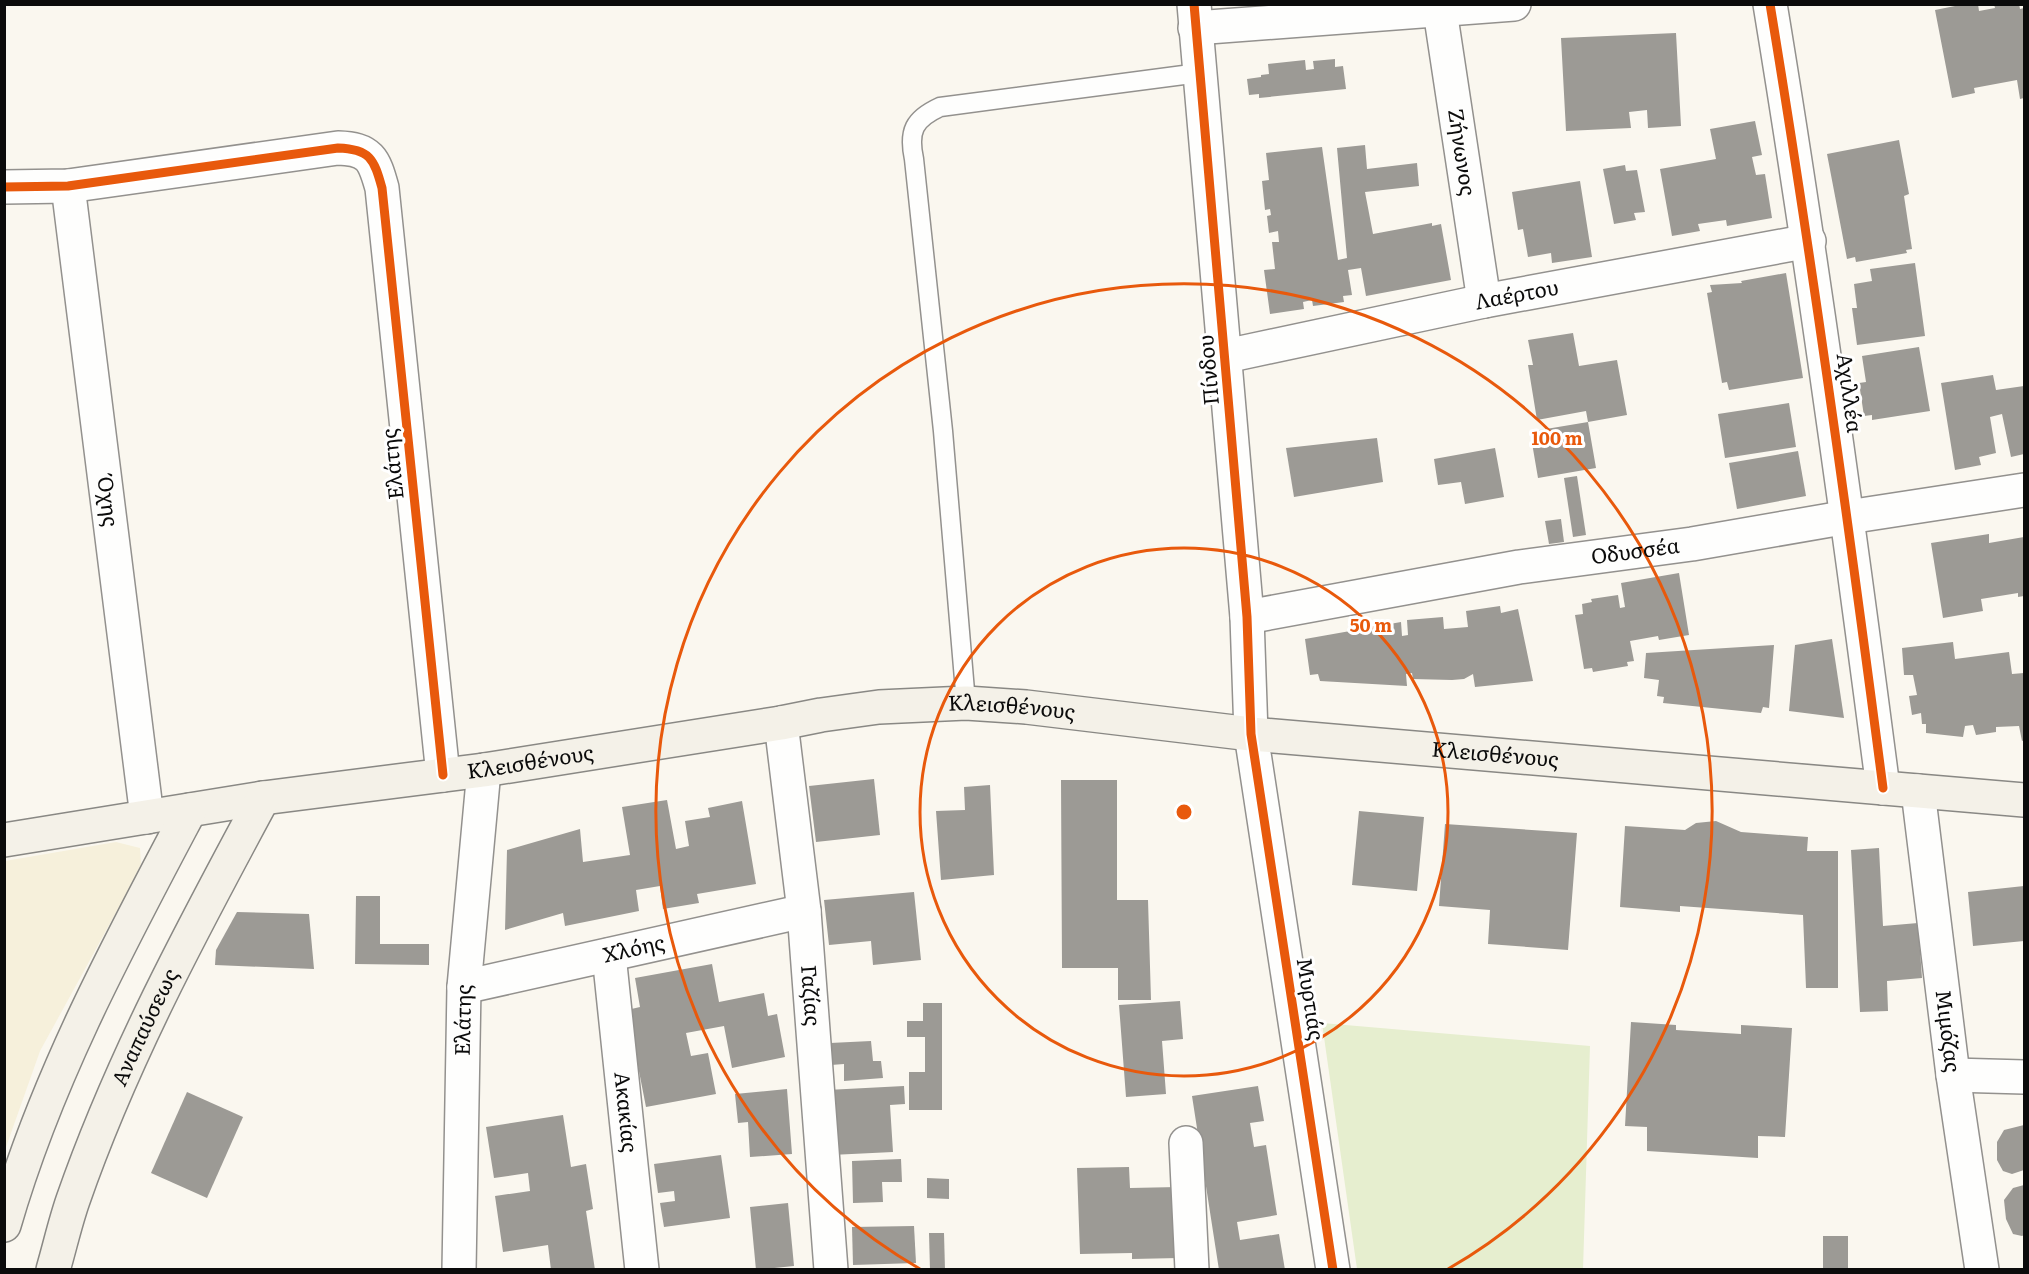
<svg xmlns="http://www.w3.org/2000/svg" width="2029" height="1274" font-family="Literata,serif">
  <rect width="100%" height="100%" fill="#faf7ef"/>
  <!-- farmland -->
  <polygon fill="#f6f0db" points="116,842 140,848 141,864 125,896 40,1051 5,1150 5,861"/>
  <!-- green -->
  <polygon fill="#e6eecf" points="1322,1023 1590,1046 1583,1269 1357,1269"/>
  <!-- building -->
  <g fill="#9c9a95">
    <polygon points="1965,4 1978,4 1979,11 1995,8 1994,4 2019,4 2020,9 2024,8 2024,98 2020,99 2017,80 1974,88 1975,93 1952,98 1935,10"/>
    <polygon points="1676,33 1681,126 1648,128 1647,110 1629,112 1631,128 1566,131 1561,38"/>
    <polygon points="1335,59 1335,67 1343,66 1346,89 1259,98 1259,94 1249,95 1247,79 1261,77 1261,75 1269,74 1268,64 1305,60 1306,70 1314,69 1313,61"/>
    <polygon points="1755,121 1762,155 1752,157 1756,175 1765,174 1772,218 1727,226 1726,220 1698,224 1700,231 1672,236 1660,169 1716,159 1710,129"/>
    <polygon points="1899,140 1909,194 1904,196 1912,249 1906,250 1907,253 1856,262 1855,257 1847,259 1827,154"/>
    <polygon points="1365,145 1367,169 1417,163 1419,186 1365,192 1373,234 1432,223 1432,226 1441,224 1451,280 1366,296 1361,268 1348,270 1352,295 1343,296 1344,302 1313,306 1312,300 1303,302 1304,309 1270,314 1264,270 1275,269 1272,242 1279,242 1278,231 1269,233 1267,216 1271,215 1270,209 1265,210 1262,181 1269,180 1266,153 1322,147 1338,260 1347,258 1337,148"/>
    <polygon points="1625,165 1626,171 1637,170 1645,212 1634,213 1636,220 1614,224 1603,169"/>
    <polygon points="1580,181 1592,257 1552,263 1551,253 1528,257 1523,229 1518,230 1512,192"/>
    <polygon points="1915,263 1925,336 1857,345 1852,308 1857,308 1854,284 1872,281 1870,269"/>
    <polygon points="1786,273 1803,378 1729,390 1727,382 1722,383 1707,293 1712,292 1710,285 1742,283 1741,281"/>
    <polygon points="1573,333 1579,366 1617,360 1627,415 1588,422 1586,411 1537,420 1528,365 1533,365 1528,340"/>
    <polygon points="1919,347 1930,411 1872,420 1872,415 1864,416 1859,383 1866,382 1862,356"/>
    <polygon points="1993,375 1996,390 2024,386 2024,454 2011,457 2002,414 1990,417 1996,453 1979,457 1981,465 1955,470 1941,383"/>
    <polygon points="1789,403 1796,447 1725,458 1718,414"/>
    <polygon points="1588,422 1596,468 1538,478 1532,443 1536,442 1534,431"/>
    <polygon points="1377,438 1383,482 1294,497 1286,448"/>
    <polygon points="1495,448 1504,497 1465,504 1461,482 1438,485 1434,459"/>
    <polygon points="1798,451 1806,496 1737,509 1729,463"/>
    <polygon points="1577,476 1586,535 1573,537 1564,478"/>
    <polygon points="1561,519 1564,542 1549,544 1545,521"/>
    <polygon points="1989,534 1989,543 2024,537 2024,596 2018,597 2018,593 1981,599 1983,611 1943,618 1931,543"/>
    <polygon points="1679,573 1689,635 1659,640 1658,636 1630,641 1634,661 1627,662 1628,666 1593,672 1592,668 1584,669 1575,615 1583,614 1582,604 1592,602 1591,599 1618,595 1620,608 1625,607 1621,583"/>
    <polygon points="1500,606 1501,613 1518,609 1533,681 1475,687 1473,674 1464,679 1452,680 1413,679 1412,673 1406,674 1407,686 1320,681 1318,674 1310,675 1305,639 1401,622 1402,636 1408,635 1407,620 1443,617 1444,629 1468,627 1466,611"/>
    <polygon points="1832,639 1844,718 1789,711 1795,645"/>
    <polygon points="1953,642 1955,659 2009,652 2012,674 2024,673 2024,740 2022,741 2019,726 1996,727 1996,732 1976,735 1973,725 1965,726 1963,737 1926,733 1926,724 1922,724 1921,713 1912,715 1909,696 1917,695 1913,675 1904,675 1902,648"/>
    <polygon points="1774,645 1769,708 1763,707 1761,713 1663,703 1664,697 1657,696 1659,680 1644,678 1646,653"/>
    <polygon points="874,779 880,835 816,842 809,786"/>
    <polygon points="1061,780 1117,780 1117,900 1148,900 1151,1000 1118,1000 1118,968 1062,968"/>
    <polygon points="990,785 994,875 941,880 936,811 965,810 964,787"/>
    <polygon points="667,800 676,849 689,846 685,821 710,817 708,808 742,801 756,884 697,894 699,903 663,909 660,886 636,890 639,911 565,926 563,913 505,930 507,850 580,829 583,862 630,855 622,807"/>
    <polygon points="1359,811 1424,817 1417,891 1352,885"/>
    <polygon points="1716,821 1741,832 1808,837 1807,851 1838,851 1838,988 1806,988 1803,915 1680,906 1680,912 1620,907 1625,826 1685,830 1696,823"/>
    <polygon points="1445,824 1577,833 1568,950 1488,944 1490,910 1439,906"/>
    <polygon points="1879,848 1883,926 1918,923 1922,978 1887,981 1888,1011 1860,1012 1851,850"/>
    <polygon points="2024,886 2024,941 1973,946 1968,892"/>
    <polygon points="914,892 921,960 873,965 871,941 829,945 824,900"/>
    <polygon points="356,896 380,896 380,944 429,944 429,965 355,964"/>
    <polygon points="237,912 309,914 314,969 215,965 216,950"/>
    <polygon points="712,964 719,1002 764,993 768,1016 777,1014 785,1057 732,1068 724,1026 686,1033 691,1056 708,1053 716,1094 646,1107 627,1010 640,1007 635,978"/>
    <polygon points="1180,1001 1183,1039 1162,1041 1166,1094 1126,1097 1119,1005"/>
    <polygon points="923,1003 942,1003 942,1110 909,1110 909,1072 925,1072 925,1037 907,1037 907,1021 923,1021"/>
    <polygon points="1631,1022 1676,1025 1676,1030 1741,1034 1741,1025 1792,1028 1785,1137 1758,1136 1758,1158 1647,1151 1647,1127 1625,1126"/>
    <polygon points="871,1041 873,1061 881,1061 883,1078 844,1081 844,1064 831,1065 830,1043"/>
    <polygon points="904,1086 905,1104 890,1105 893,1152 831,1155 827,1090"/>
    <polygon points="1258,1086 1264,1121 1250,1123 1254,1147 1266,1145 1277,1215 1237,1222 1240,1240 1279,1234 1285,1270 1219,1270 1192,1096"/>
    <polygon points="787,1089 792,1154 750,1157 748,1122 738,1123 735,1094"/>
    <polygon points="187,1092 243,1117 207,1198 151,1173"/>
    <polygon points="563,1115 571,1167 586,1164 593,1209 586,1211 595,1270 551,1270 548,1245 503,1252 495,1196 530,1191 528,1173 494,1178 486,1127"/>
    <polygon points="2024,1125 2024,1170 2012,1174 2003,1171 1997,1160 1997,1142 2004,1130"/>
    <polygon points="721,1155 730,1218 664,1227 660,1203 675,1201 674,1191 658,1193 654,1164"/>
    <polygon points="901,1159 902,1182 882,1182 883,1202 853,1203 852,1161"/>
    <polygon points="1129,1167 1130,1188 1178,1187 1179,1258 1132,1259 1132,1253 1080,1254 1077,1168"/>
    <polygon points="927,1178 949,1179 949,1199 927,1198"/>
    <polygon points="2024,1185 2024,1235 2022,1236 2013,1234 2006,1219 2004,1200 2013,1188"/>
    <polygon points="788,1203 794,1266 756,1270 750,1207"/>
    <polygon points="914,1226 916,1263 853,1265 852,1227"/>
    <polygon points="929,1233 944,1233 945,1270 930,1270"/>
    <rect x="1823" y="1236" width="25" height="34"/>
  </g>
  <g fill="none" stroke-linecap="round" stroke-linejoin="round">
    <!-- service casing -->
    <g stroke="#93918e" stroke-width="21">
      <path id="service" d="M966,703l-23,-272 -29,-272c-6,-28 0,-40 26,-52l259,-34"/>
    </g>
    <!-- minor casing -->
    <g stroke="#93918e" stroke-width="36">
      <g id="minor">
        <path id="s1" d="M1439,4l45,297"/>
        <path d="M1770,4c43,261 79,522 113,784"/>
        <path id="s2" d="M68,186l79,631"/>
        <path d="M4,187l64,-1 270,-38c32,1 36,11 44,40l61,587"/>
        <path id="s3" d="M1226,356l258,-55 325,-60"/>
        <path id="s4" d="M1247,617l272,-50 173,-23 156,-27 176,-27"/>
        <path id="s5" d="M781,723l23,188 27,359"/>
        <polyline points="1251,734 1333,1270"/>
        <path id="s6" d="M1918,791l35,284 29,195"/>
        <path id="s7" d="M609,955l33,315"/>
        <path id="s8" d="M464,987l340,-76"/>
        <polyline points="1953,1075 2024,1077"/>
        <polyline points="1186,1143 1192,1270"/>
        <path id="s9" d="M459,1270l5,-283 20,-217"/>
      </g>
    </g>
    <!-- tertiary casing -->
    <g stroke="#93918e" stroke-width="36">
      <g id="tertiary">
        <polyline points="1194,4 1247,617 1251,734"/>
        <polyline points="1195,28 1514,4"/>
      </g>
    </g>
    <!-- secondary casing -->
    <g stroke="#898884" stroke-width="36">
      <g id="secondary">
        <path id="s10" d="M4,840l259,-42 221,-28 297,-47 40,-8 58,-8 87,-4 60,4 225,27 773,66"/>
        <path d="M4,1225c42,-146 115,-281 186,-415"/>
        <path id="s11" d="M53,1270c7,-24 12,-47 20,-70 49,-141 120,-272 190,-402"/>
      </g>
    </g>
    <!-- service -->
    <use href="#service" stroke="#fefefd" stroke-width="18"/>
    <!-- minor -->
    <use href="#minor" stroke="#fefefd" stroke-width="33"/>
    <!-- tertiary -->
    <use href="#tertiary" stroke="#fefefd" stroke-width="33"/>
    <!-- secondary -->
    <use href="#secondary" stroke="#f4f1e8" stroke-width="33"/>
    <!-- cycleway casing -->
    <g stroke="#fff" stroke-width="13">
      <g id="cycleway">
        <polyline points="1194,4 1247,617 1251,734 1333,1270"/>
        <path d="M1770,4c43,261 79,522 113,784"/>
        <path d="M4,187l64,-1 270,-38c32,1 36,11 44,40l61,587"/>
      </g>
    </g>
    <!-- cycleway -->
    <use href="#cycleway" stroke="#e8590c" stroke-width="9"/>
  </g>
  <!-- distance rings -->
  <g fill="none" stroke="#e8590c" stroke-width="3">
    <circle cx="1184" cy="812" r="264"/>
    <path d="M920 1269A528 528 0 1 1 1448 1269"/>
  </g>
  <g text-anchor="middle" stroke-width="6" stroke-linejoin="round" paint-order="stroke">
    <!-- street labels -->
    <g font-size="21" fill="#0b0b0b" stroke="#fff">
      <text dy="7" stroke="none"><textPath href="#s1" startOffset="150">Ζήνωνος</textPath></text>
      <text dy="7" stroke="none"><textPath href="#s3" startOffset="297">Λαέρτου</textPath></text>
      <text transform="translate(1209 370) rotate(-95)" y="7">Πίνδου</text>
      <text transform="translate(1849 393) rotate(82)" y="7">Αχιλλέα</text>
      <text transform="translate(393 464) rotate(-96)" y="7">Ελάτης</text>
      <text dy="7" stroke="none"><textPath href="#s2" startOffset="318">Όχης</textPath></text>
      <text dy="7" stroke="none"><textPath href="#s4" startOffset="394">Οδυσσέα</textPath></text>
      <text dy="7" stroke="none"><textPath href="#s10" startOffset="1018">Κλεισθένους</textPath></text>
      <text dy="7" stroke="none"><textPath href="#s10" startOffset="1504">Κλεισθένους</textPath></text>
      <text dy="7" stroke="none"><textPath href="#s10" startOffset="532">Κλεισθένους</textPath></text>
      <text dy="7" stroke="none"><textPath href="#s8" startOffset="174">Χλόης</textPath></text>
      <text dy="7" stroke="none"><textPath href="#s5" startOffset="274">Γαζίας</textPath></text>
      <text transform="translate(1310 999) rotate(81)" y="7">Μυρτιάς</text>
      <text dy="7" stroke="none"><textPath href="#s9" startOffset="250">Ελάτης</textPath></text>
      <text dy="7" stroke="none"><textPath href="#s11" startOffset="260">Αναπαύσεως</textPath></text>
      <text dy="7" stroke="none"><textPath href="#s6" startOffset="242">Μιμόζας</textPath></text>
      <text dy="7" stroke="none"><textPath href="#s7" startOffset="158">Ακακίας</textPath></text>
    </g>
  </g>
  <circle cx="1184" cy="812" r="9" fill="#e8590c" stroke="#fff" stroke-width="3"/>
  <g font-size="18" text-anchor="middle" font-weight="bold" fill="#e8590c" stroke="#fff" stroke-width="6" stroke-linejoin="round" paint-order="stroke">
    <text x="1557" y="445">100 m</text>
    <text x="1371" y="632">50 m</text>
  </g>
  <!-- border -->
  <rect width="2029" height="1274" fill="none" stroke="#0b0b0b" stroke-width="12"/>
</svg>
